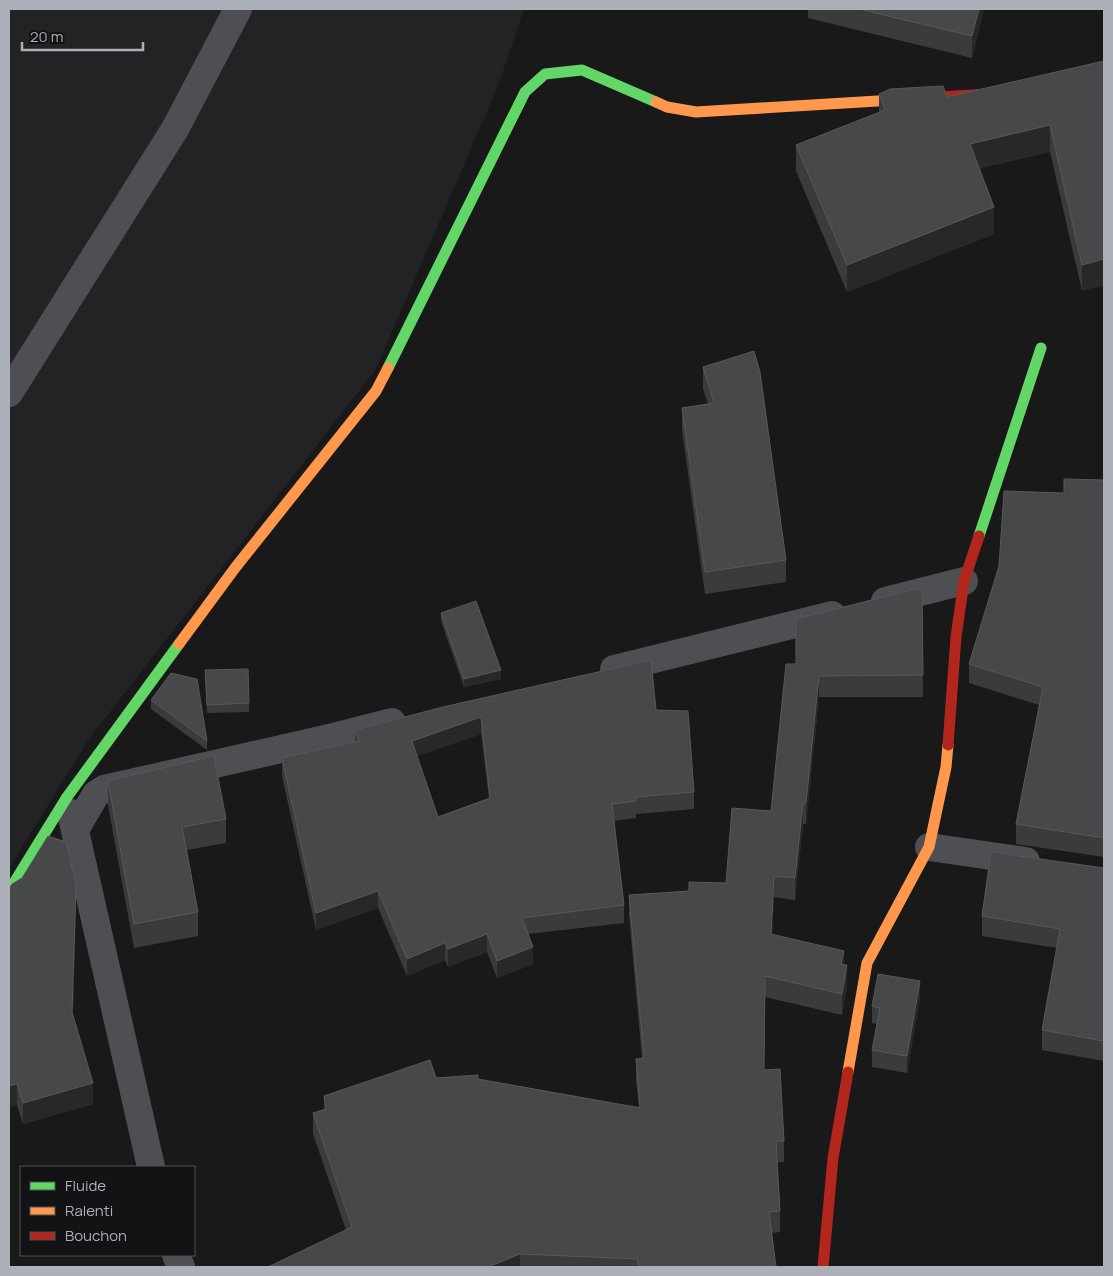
<svg xmlns="http://www.w3.org/2000/svg" width="1113" height="1276" font-family="Manrope,sans-serif">
  <rect width="100%" height="100%" fill="#191919"/>
  <!-- built -->
  <polygon fill="#232325" points="9,9 524,9 498,86 376,369 89,739 9,868"/>
  <g fill="none" stroke-linecap="round" stroke-linejoin="round">
    <!-- street -->
    <g stroke="#4e4f52" stroke-width="28">
      <polyline points="9,393 175,129 238,9"/>
      <polyline points="885,601 964,581"/>
      <polyline points="614,669 832,615"/>
      <polyline points="71,813 151,1167"/>
      <polyline points="75,830 96,794 104,789 321,740 392,722"/>
      <polyline points="929,847 1026,861"/>
      <polyline points="176,1255 181,1267"/>
    </g>
    <!-- fast -->
    <g stroke="#63d668" stroke-width="11">
      <polyline points="388,368 525,92 545,74 582,70 656,102"/>
      <polyline points="979,536 1041,348"/>
      <polyline points="9,891 67,797 179,644"/>
    </g>
    <!-- slow -->
    <g stroke="#ff974d" stroke-width="11">
      <polyline points="656,102 667,107 696,112 894,100"/>
      <polyline points="179,644 235,568 376,391 388,368"/>
      <polyline points="848,1072 867,963 929,847 946,767 948,745"/>
    </g>
    <!-- jam -->
    <g stroke="#b3261e" stroke-width="11">
      <polyline points="894,100 987,94"/>
      <polyline points="948,745 956,637 964,581 979,536"/>
      <polyline points="823,1267 833,1158 848,1072"/>
    </g>
  </g>
  <!-- wall -->
  <g fill="#3b3b3c" fill-rule="evenodd">
    <polygon points="808,9 984,9 972,58 808,18"/>
    <polygon points="1104,61 1082,291 1050,152 980,168 994,234 847,292 796,171 796,145 879,113 879,94 947,97"/>
    <polygon points="703,367 786,560 786,582 705,594 682,430 682,408 708,404 703,389"/>
    <polygon points="1104,480 1104,857 1016,844 1016,824 1039,705 969,683 969,664"/>
    <polygon points="922,589 923,697 819,697 806,824 803,824 795,900 774,897 772,934 844,965 847,986 842,1015 765,997 764,1070 784,1141 784,1162 777,1162 780,1211 780,1232 772,1233 776,1267 268,1267 346,1230 313,1134 313,1113 324,1109 324,1096 436,1078 478,1079 639,1107 636,1080 636,1059 642,1058 629,916 629,895 689,891 726,883 771,811 796,664"/>
    <polygon points="441,613 501,679 464,687 441,621"/>
    <polygon points="205,670 249,703 249,712 207,713"/>
    <polygon points="151,700 207,741 207,750 151,709"/>
    <path d="M443,707l213,3 38,82v17l-58,5v4l-22,3 10,84v18l-96,11 5,30 -36,14 -10,-26 -39,15 -3,-7 -38,16 -29,-68 -62,22 -34,-154v-18l73,-16v-12zM481,734l8,64 -51,19 -21,-61z"/>
    <polygon points="108,781 226,819 226,843 187,850 198,912 198,936 134,948 108,805"/>
    <polygon points="1104,868 1104,1061 1042,1050 1042,1030 1057,948 982,936 982,916"/>
    <polygon points="9,889 76,906 73,1014 93,1104 23,1124 17,1105 9,1107"/>
    <polygon points="920,997 907,1073 872,1067 872,1050 877,1024 872,1023 872,1006"/>
  </g>
  <!-- shaded-wall -->
  <g fill="#282829">
    <polygon points="979,9 984,9 972,58 972,36"/>
    <polygon points="1050,125 1050,152 970,170 970,144"/>
    <polygon points="994,207 994,234 847,292 847,265"/>
    <polygon points="1104,259 1104,286 1082,291 1082,265"/>
    <polygon points="501,670 501,679 464,687 464,679"/>
    <polygon points="819,676 819,697 806,824 806,803"/>
    <polygon points="481,717 481,734 412,758 412,741"/>
    <polygon points="803,803 803,824 795,900 795,878"/>
    <polygon points="774,876 774,897 771,955 771,934"/>
    <polygon points="76,885 76,906 72,1033 72,1012"/>
    <polygon points="378,891 378,908 316,930 316,913"/>
    <polygon points="487,934 487,952 448,967 448,949"/>
    <polygon points="445,943 445,960 407,976 407,959"/>
    <polygon points="533,947 533,964 497,978 497,961"/>
    <polygon points="844,951 844,972 841,964"/>
    <polygon points="847,965 847,986 842,1015 842,994"/>
    <polygon points="920,981 920,997 907,1073 907,1056"/>
    <polygon points="93,1083 93,1104 23,1124 23,1103"/>
    <polygon points="17,1084 17,1105 9,1107 9,1086"/>
    <polygon points="520,1254 520,1267 488,1267"/>
  </g>
  <!-- building -->
  <g fill="#47484a" stroke="#57585b" fill-rule="evenodd">
    <polygon points="859,9 979,9 972,36"/>
    <polygon points="1104,61 1104,259 1082,265 1050,125 970,144 994,207 847,265 796,145 885,110 879,94 890,89 943,86 947,97"/>
    <polygon points="754,351 760,372 786,560 705,572 682,408 714,403 703,367"/>
    <polygon points="1064,479 1104,480 1104,838 1016,824 1043,687 969,664 999,566 1004,491 1064,493"/>
    <polygon points="915,589 922,589 923,675 819,676 806,803 803,803 795,878 774,876 771,934 844,951 841,964 847,965 842,994 765,976 764,1070 780,1069 784,1141 776,1141 780,1211 769,1212 776,1267 639,1267 637,1259 520,1254 488,1267 268,1267 352,1227 313,1113 326,1109 324,1096 430,1060 436,1078 478,1075 478,1079 640,1108 636,1059 644,1058 629,895 689,891 689,882 726,883 732,808 771,811 786,664 796,664 796,619"/>
    <polygon points="476,601 501,670 464,679 441,613"/>
    <path d="M651,660l5,50 32,1 6,81 -58,5v4l-24,3 12,101 -102,13 11,29 -36,14 -10,-27 -39,15 -3,-6 -38,16 -29,-68 -62,22 -34,-155 77,-17 -4,-11 88,-23zM481,717l9,81 -52,19 -26,-76z"/>
    <polygon points="248,669 249,703 207,705 205,670"/>
    <polygon points="171,673 197,679 207,741 151,700"/>
    <polygon points="214,756 226,819 182,827 198,912 134,924 108,781"/>
    <polygon points="48,836 66,842 76,885 72,1012 93,1083 23,1103 17,1084 9,1086 9,889 12,884 22,878"/>
    <polygon points="991,852 1104,868 1104,1041 1042,1030 1060,929 982,916"/>
    <polygon points="878,974 920,981 907,1056 872,1050 880,1008 872,1006"/>
  </g>
  <!-- border -->
  <rect width="1113" height="1276" fill="none" stroke="#acb1b9" stroke-width="20"/>
  <!-- legend -->
  <rect x="20" y="1166" width="175" height="90" fill="#131315" stroke="#505257"/>
  <rect x="30" y="1182" width="25" height="8" fill="#63d668" stroke="#505257"/>
  <text x="65" y="1191" font-size="15" fill="#acb1b9">Fluide</text>
  <rect x="30" y="1207" width="25" height="8" fill="#ff974d" stroke="#505257"/>
  <text x="65" y="1216" font-size="15" fill="#acb1b9">Ralenti</text>
  <rect x="30" y="1232" width="25" height="8" fill="#b3261e" stroke="#505257"/>
  <text x="65" y="1241" font-size="15" fill="#acb1b9">Bouchon</text>
  <!-- scale -->
  <path d="M22 42v8h121v-8" fill="none" stroke="#acb1b9" stroke-width="2.5"/>
  <text x="30" y="42" font-size="15" fill="#acb1b9" stroke="#131315" stroke-width="4" paint-order="stroke">20 m</text>
</svg>
